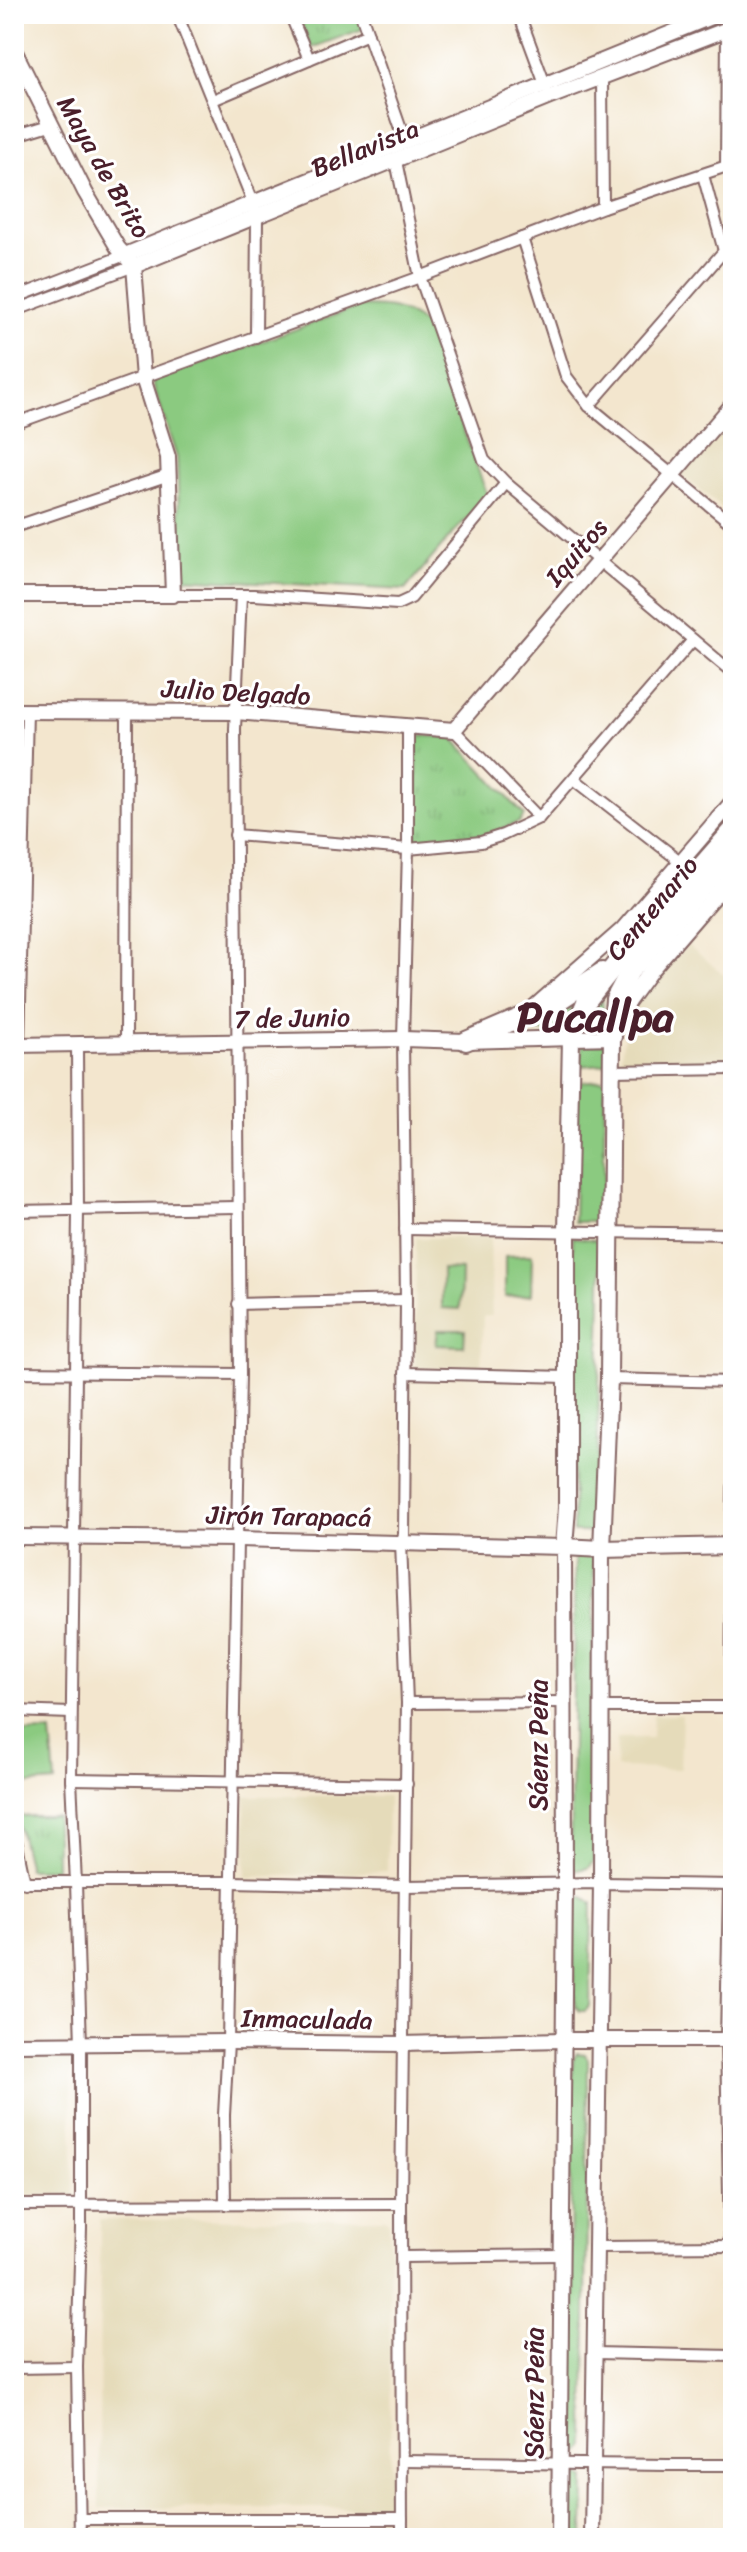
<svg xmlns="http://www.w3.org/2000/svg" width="747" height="2552" font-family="Sriracha,sans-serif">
  <defs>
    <pattern id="park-tufts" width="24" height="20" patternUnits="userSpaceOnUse" patternTransform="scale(2)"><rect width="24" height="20" fill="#8bca80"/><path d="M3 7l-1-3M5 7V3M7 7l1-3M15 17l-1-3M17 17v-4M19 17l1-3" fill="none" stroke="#79ad6f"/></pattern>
  </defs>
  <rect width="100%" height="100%" fill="#fff"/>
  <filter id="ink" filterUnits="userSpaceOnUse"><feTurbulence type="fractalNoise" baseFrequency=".0125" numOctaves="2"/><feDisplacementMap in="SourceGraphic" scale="16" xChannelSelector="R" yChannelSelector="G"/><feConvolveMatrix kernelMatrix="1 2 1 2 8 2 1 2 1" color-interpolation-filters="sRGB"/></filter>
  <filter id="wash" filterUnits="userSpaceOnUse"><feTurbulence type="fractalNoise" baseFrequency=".006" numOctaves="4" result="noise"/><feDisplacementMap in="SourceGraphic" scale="32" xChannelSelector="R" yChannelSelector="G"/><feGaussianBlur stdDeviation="1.8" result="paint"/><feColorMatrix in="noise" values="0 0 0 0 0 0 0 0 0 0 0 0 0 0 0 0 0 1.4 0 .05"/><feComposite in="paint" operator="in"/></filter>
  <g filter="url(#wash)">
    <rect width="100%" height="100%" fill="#f3e6ce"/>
    <!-- built -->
    <g fill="#e5dbba">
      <polygon points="733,415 733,517 682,475"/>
      <polygon points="688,945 733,982 733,1061 620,1062 628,1013 663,970"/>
      <polygon points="416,1238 490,1238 492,1316 483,1316 481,1366 415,1368"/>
      <polygon points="653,1715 682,1715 680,1769 616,1768 617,1738 652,1738"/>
      <polygon points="245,1796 388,1796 387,1871 246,1877"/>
      <polygon points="14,2054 70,2055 74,2195 14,2194"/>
      <polygon points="386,2219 389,2224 391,2502 385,2508 99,2508 100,2220"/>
    </g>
    <!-- grass -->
    <g fill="#8bca80" stroke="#6a7456" stroke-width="2">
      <path d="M360,306c30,0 41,1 65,19l63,172 -34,35 -49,58 -224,-12 -4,-120 -25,-77z"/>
      <polygon points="601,991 606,1031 578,1033"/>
      <polygon points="582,993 569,1032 513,1032"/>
      <polygon points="606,1043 606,1064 580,1066 583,1044"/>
      <polygon points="605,1080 603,1222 574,1222 577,1082"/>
      <polygon points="573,1237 602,1241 596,1532 573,1532"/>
      <polygon points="532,1255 531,1295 505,1297 505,1256"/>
      <polygon points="442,1269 461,1270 460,1309 442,1308"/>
      <polygon points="438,1330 465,1330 464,1346 436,1345"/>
      <polygon points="575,1549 594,1549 593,1862 588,1868 578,1870 570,1866"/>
      <polygon points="51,1732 55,1782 19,1785 17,1733"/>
      <polygon points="582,1896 592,1903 590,2006 585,2011 580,2011 575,2006 572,1905"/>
      <polygon points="577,2053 585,2054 588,2059 585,2447 576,2456 567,2449 573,2060"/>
      <polygon points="575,2473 585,2478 584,2538 567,2538 568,2479"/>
    </g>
    <!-- park -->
    <g fill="url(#park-tufts)" stroke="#6a7456" stroke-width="2">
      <polygon points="298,14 358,14 363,29 311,48"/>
      <polygon points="417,735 453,738 524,815 520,822 484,835 417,840"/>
      <polygon points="16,1816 56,1816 56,1869 29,1869"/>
    </g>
  </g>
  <g filter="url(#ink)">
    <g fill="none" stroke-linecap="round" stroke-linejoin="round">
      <!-- street casing -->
      <g stroke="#856564" stroke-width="14">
        <g id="street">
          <polyline points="177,14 253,202 257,218 256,337"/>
          <polyline points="290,14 309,59"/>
          <polyline points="361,14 405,141"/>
          <polyline points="519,14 546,87"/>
          <polyline points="602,76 603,207"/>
          <polyline points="213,100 368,34"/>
          <polyline points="14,136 50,125"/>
          <polyline points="396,161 420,277 484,460 506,483 733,673"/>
          <polyline points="726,167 727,30"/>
          <polyline points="522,238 566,376 589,406 733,525"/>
          <polyline points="724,251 733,259"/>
          <polyline points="14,298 125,255"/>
          <polyline points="14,311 134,266"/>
          <polyline points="589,406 724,251 703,175"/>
          <polyline points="14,424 420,277 603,207 733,164"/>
          <polyline points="14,527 169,475"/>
          <polyline points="173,595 254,595 398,604 411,598 506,483"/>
          <polyline points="454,730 539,818"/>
          <polyline points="574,779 681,862"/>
          <polyline points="235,835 408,849 481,842 503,835 539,818 693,640"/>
          <polyline points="19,1045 27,711"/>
          <polyline points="77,1045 78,1211 71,1779 76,1883 81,2045 81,2228 77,2367 80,2538"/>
          <polyline points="126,1045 127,710"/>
          <polyline points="611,1071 733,1069"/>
          <polyline points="14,1211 237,1207"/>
          <polyline points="405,1229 733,1234"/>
          <polyline points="238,1304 406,1300"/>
          <polyline points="14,1372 240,1374"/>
          <polyline points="405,1373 566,1377"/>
          <polyline points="609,1379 733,1382"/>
          <polyline points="407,1703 564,1702"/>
          <polyline points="601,1707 733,1707"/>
          <polyline points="731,1707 733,1487"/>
          <polyline points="14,1711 71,1713"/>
          <polyline points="71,1779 407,1784"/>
          <polyline points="14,1831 25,1883"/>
          <polyline points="14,1882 231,1882 406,1886 601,1883 733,1885"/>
          <polyline points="729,1885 726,2040 730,2246"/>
          <polyline points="225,2204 224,2115 228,2042 240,1374 235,729 241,595"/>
          <polyline points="14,2205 401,2204"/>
          <polyline points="596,2247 733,2246"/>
          <polyline points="403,2257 561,2255"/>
          <polyline points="595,2353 733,2356"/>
          <polyline points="14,2368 77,2367"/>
          <path d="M402,2461c110,1 221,5 331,4"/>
          <polyline points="80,2519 402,2519"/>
          <polyline points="402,2538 401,2204 407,1703 401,1542 404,1535 406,1300 403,1039 408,849 408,728"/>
        </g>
      </g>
      <!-- secondary casing -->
      <g stroke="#856564" stroke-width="18">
        <g id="secondary">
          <polyline points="14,50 85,192 118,248 134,266 143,378 168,457 173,595 14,595"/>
          <polyline points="125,255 718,14"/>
          <polyline points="134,266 550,97 733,27"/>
          <polyline points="14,711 236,712 454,730 733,404"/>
          <polyline points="531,1010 622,930 733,801"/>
          <polyline points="613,1022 651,970 733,875"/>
          <polyline points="14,1045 403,1039 466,1041 612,1037"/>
          <polyline points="14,1537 239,1539 564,1547 565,1884 559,2538"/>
          <polyline points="14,2044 228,2042 403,2044 563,2040 733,2040"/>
          <polyline points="592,2538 601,1883 602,1549"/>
        </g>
      </g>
      <!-- primary casing -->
      <g stroke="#856564" stroke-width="20">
        <g id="primary">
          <polyline points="571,1038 567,1231 567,1508 564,1547 602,1549 733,1546"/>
          <polyline points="602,1549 609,1379 612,1037"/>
        </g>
      </g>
      <!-- highway casing -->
      <g stroke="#856564" stroke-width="22">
        <g id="highway">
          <polyline points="612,1037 615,999 630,971 733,852"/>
          <polyline points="571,1038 586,1002 615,965 733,830"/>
          <polyline points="466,1041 557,1002 602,972"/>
        </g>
      </g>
      <!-- street -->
      <use href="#street" stroke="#fff" stroke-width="10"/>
      <!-- secondary -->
      <use href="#secondary" stroke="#fff" stroke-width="14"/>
      <!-- primary -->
      <use href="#primary" stroke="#fff" stroke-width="16"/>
      <!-- highway -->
      <use href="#highway" stroke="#fff" stroke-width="18"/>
    </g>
  </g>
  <g text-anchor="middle" stroke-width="6" stroke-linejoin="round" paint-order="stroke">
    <!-- street labels -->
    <g font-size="26" fill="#4a1f2b" stroke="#fff">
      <text transform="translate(365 148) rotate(-22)" y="9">Bellavista</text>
      <text transform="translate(104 167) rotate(60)" y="9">Maya de Brito</text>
      <text transform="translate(576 552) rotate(-49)" y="9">Iquitos</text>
      <text transform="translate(236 692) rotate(3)" y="9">Julio Delgado</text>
      <text transform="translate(652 908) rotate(-50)" y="9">Centenario</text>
      <text transform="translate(292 1018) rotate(-1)" y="9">7 de Junio</text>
      <text transform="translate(289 1516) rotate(1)" y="9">Jirón Tarapacá</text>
      <text transform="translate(538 1745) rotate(-90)" y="9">Sáenz Peña</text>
      <text transform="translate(307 2019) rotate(1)" y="9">Inmaculada</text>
      <text transform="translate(534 2393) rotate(-90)" y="9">Sáenz Peña</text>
    </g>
    <!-- town labels -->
    <g font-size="42" font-weight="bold" fill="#4a1f2b" stroke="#fff">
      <text x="595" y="1031">Pucallpa</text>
    </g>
  </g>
  <!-- margin -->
  <rect width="747" height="2552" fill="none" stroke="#fff" stroke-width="48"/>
</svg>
